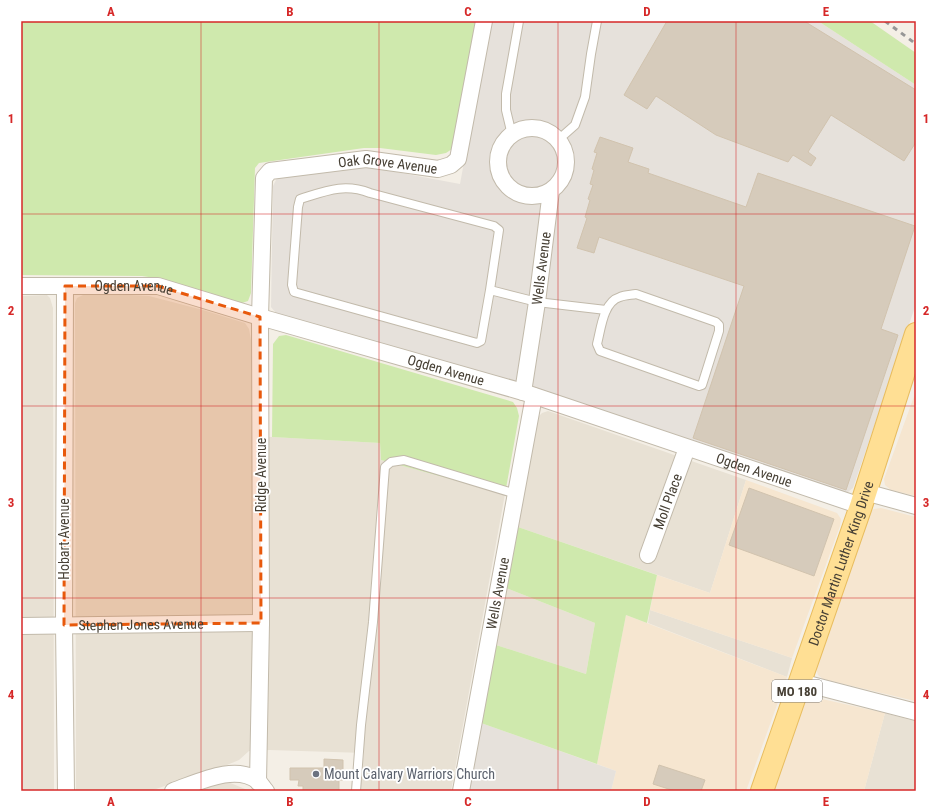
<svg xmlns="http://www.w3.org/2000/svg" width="937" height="812" font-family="'Roboto Condensed',sans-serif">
  <rect width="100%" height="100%" fill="#f4efe6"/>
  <!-- residential -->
  <g fill="#e8e1d4">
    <polygon points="93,293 149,296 203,310 245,323 249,329 251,340 252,436 380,443 381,460 505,494 451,791 359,791 364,753 270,750 249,751 239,760 227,765 150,791 76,791 75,303 77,298 85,294"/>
    <polygon points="47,295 50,298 53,308 54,791 21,791 21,296"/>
    <polygon points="548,411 746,480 710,593 518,527 537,418 542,413"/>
    <polygon points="506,588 595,623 586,674 496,645"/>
    <polygon points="650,610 792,658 787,677 648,623"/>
    <polygon points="916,696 916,791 864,791 885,713 910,720"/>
    <polygon points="228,782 250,791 200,791 217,784"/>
  </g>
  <!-- commercial -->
  <g fill="#f6e6d0">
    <polygon points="916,391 916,496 891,490 885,485 884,479"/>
    <polygon points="746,480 837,513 841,519 840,526 792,658 650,610 657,575 710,593"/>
    <polygon points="881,508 916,517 916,696 915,701 823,679 818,675 816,668 869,513 874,509"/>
    <polygon points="626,615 787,677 746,791 611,791 616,771 597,764"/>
    <polygon points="813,697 885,713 864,791 772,791 804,702 807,698"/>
  </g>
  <!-- industrial -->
  <g fill="#e6e1db">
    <polygon points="490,21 818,21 916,85 916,304 853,488 848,492 838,493 547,394 276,313 271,307 273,186 277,178 364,166 460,184"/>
    <polygon points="481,723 616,771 611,791 469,791"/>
  </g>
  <!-- green -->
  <g fill="#cfe9ad">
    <polygon points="21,21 476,21 452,149 446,153 436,155 380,148 364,148 259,163 255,168 251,293 248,301 242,303 162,279 142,276 21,275"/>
    <polygon points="818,21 870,21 916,53 916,85"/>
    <polygon points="286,335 513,402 517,408 519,416 505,494 381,460 380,443 272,437 273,344 279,336"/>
    <polygon points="518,527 657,575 647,623 626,615 597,764 481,723 496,645 586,674 595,623 506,588"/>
  </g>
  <!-- building -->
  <g fill="#d6cbbb" stroke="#d1c3ae">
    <polygon points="667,21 804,21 916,90 916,142 904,161 831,115 808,152 816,158 811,166 793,155 788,162 716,135 656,96 647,109 624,95"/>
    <polygon points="600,137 633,148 628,162 649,169 648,173 746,207 758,173 915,226 881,329 898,335 846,490 693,438 744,286 599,237 594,253 577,248 587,218 585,217 590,200 588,199 593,185 590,184 594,170 592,169 597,153 594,152"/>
    <polygon points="749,488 834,519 814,576 729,545"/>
    <polygon points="324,759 343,760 343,780 339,780 339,791 303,791 303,786 298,786 299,780 290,780 290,768 324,768"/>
    <polygon points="659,765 705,780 701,791 675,791 653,784"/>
  </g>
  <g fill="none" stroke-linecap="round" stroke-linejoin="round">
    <!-- service casing -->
    <g stroke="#c2baab" stroke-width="10">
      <g id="service">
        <polyline points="512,135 506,110 506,94 519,21"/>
        <polyline points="558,140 575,125 585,97 591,54 597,21"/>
        <path d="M490,290l-9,51 -4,2 -183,-51 -2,-7 6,-78 2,-8c26,-8 44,-16 70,-6l124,33 5,4 -9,60 47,12 69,8"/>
        <path d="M636,294l80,28 3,3v6l-17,54 -3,1 -99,-35 -3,-7c4,-15 6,-42 23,-47 5,-2 11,-2 16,-3z"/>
        <polyline points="356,791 361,725 373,622 385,467 391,462 404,460 516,494"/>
      </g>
    </g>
    <!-- minor casing -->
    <g stroke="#c2baab" stroke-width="18">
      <g id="minor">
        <circle cx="532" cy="162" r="34"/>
        <path id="s1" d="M21,286h137l102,31 263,75 338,114"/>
        <polyline points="65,286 64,625 66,791"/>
        <path id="s2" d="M523,392l14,-90 14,-111"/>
        <polyline points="865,492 916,506"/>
        <path id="s3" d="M648,555l39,-107"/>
        <path id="s4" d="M21,626l240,-3"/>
        <polyline points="800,682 916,712"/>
        <path id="s5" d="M258,782l3,-159 -1,-306 4,-139 6,-7 96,-12 72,10 13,-4 7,-6 26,-138"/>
        <path d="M173,791c24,-8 62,-28 85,-10 3,3 5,7 8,10"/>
        <path id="s6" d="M461,791l73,-395"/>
      </g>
    </g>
    <!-- primary casing -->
    <g stroke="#e8bd60" stroke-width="24">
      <g id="primary">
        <path id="s7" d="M762,791l99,-285 55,-172"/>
      </g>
    </g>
    <!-- service -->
    <use href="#service" stroke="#fff" stroke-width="8"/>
    <!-- minor -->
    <use href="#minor" stroke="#fff" stroke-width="16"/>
    <!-- primary -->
    <use href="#primary" stroke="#ffdf94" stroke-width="22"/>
    <!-- rail -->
    <polyline stroke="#969696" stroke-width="3" stroke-dasharray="5 5" stroke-linecap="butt" points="885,21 916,44"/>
  </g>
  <!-- marked area -->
  <path fill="#e8590c" fill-opacity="0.2" stroke="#e8590c" stroke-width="3" stroke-dasharray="8 5" stroke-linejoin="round" d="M65,286h93l102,31 1,306 -197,2z"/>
  <!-- grid -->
  <path fill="none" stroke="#d62828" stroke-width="1" stroke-opacity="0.55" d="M201,21v770M379,21v770M558,21v770M736,21v770M21,214h895M21,406h895M21,598h895"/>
  <!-- markers -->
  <circle fill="#6b7280" stroke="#fff" stroke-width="1.5" cx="316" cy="774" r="4"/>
  <g text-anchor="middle" stroke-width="3.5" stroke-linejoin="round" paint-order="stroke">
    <!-- shield labels -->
    <rect fill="#fff" stroke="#7e7972" stroke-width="1" x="772" y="680" width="50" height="22" rx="3"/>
    <g font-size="13" font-weight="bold" fill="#474035">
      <text x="797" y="696">MO 180</text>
    </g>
    <!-- street labels -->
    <g font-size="14" fill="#474035" stroke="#fff">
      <text dy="5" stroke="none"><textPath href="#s5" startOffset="732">Oak Grove Avenue</textPath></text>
      <text dy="5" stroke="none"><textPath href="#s2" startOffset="125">Wells Avenue</textPath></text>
      <text dy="5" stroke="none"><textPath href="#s1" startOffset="113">Ogden Avenue</textPath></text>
      <text dy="5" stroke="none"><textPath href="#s1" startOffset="437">Ogden Avenue</textPath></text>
      <text dy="5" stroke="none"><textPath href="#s1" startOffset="761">Ogden Avenue</textPath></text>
      <text transform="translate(261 475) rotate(-90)" y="5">Ridge Avenue</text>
      <text dy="5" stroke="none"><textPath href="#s3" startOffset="57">Moll Place</textPath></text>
      <text transform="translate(64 539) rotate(-90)" y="5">Hobart Avenue</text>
      <text dy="5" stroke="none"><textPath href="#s7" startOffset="241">Doctor Martin Luther King Drive</textPath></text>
      <text dy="5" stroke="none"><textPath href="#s6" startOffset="201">Wells Avenue</textPath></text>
      <text dy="5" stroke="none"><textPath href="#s4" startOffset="120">Stephen Jones Avenue</textPath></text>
    </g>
    <!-- worship labels -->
    <g font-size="14" fill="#5b616d" stroke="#fff" text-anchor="start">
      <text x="324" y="779">Mount Calvary Warriors Church</text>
    </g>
  </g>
  <!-- border -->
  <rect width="937" height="812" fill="none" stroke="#ffffff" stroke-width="44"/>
  <rect x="22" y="22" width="893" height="768" fill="none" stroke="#d62828" stroke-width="1.5"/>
  <g font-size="13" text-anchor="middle" font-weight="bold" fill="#d62828">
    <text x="111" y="16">A</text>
    <text x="290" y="16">B</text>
    <text x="468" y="16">C</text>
    <text x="647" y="16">D</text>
    <text x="826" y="16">E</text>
    <text x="11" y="123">1</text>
    <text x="926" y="123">1</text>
    <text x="11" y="315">2</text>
    <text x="926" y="315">2</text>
    <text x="11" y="507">3</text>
    <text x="926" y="507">3</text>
    <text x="11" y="699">4</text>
    <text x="926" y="699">4</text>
    <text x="111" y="806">A</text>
    <text x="290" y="806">B</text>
    <text x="468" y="806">C</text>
    <text x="647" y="806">D</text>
    <text x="826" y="806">E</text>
  </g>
</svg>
